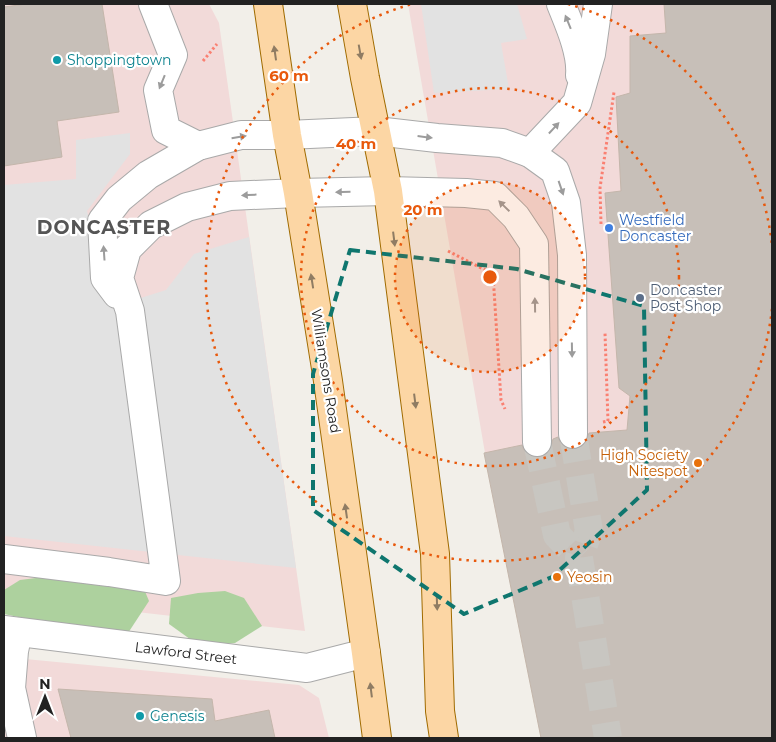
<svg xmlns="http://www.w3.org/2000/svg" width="776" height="742" font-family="Montserrat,sans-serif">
  <rect width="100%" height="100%" fill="#f2efe9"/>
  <!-- commercial -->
  <g fill="#f2dad9">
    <polygon points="4,4 209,4 219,23 305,631 4,597"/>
    <polygon points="408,4 772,4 772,738 541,738 485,453"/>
    <polygon points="4,657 299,685 319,698 329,738 4,738"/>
  </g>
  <!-- forest -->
  <g fill="#add19e">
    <polygon points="52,576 144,589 149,601 128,633 42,622 4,614 4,590 20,580"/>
    <polygon points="225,591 244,598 262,626 235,643 201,647 169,624 171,598 198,593"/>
  </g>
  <!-- parking -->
  <g fill="#e2e2e2">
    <polygon points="421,4 517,4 527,39 501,43 509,89 434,93"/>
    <polygon points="130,133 130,154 87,211 112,307 166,290 194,254 249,237 296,568 4,536 4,185 76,179 76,140"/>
  </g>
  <!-- building -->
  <g fill="#c7bfb8" stroke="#c4b6ab">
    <polygon points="26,4 102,4 119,112 57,121 62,157 4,166 4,7"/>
    <polygon points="664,4 772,4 772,738 541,738 484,453 522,445 524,450 529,455 538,458 545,455 550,450 553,439 558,437 560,442 565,447 574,450 581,447 586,442 589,433 627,430 630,396 619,388 605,193 621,191 616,97 630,93 630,36 666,33"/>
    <polygon points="58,689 212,699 215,721 269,710 275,738 71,738"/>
  </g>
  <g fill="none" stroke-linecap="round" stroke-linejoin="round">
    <!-- minor-tunnel -->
    <g stroke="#c8c6c1" stroke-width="28" stroke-dasharray="28 14" stroke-linecap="butt">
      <polyline points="573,434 589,531 579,558 608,738"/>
      <polyline points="537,442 557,535 579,558"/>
    </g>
    <!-- minor casing -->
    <g stroke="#a9a9a9" stroke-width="30">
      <g id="minor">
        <polyline points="153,4 173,55 158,90 166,130 198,146"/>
        <path d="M561,4c8,20 21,49 19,71"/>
        <polyline points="530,153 577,103 591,54 598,4"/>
        <polyline points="117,294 105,278 102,221 119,199 148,175 198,146 241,135 287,135 376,131 437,138 502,143 530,153 555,171 566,203 572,255 573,434"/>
        <polyline points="4,559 109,572 166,581 130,311 119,278 127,249 151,225 187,207 230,196 298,193 388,191 466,193 495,196 516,217 534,244 537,442"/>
        <polyline points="4,630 307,668 366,653"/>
        <polyline points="18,632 14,651 11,688 22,738"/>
      </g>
    </g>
    <!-- major casing -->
    <g stroke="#a06b00" stroke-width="30">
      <g id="major">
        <polyline points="268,4 287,135 298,193 328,381 366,653 377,738"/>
        <polyline points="352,4 365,78 388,191 435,554 440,711 444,738"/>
      </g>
    </g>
    <!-- path -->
    <g stroke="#fa8072" stroke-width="3" stroke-dasharray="2.5 2.5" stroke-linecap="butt">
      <polyline points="203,61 217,44"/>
      <polyline points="601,224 600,188 614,92"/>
      <polyline points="448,251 493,274 501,400 505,409"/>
      <polyline points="603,422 608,421 605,333"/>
    </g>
    <!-- minor -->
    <use href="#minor" stroke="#fff" stroke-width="28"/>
    <!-- major -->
    <use href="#major" stroke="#fcd6a4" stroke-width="28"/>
  </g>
  <!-- one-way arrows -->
  <defs><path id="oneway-solid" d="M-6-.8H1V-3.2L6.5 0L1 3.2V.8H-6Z" transform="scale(1.25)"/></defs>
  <g fill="#9c9c9c">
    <use href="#oneway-solid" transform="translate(568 22) rotate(-112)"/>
    <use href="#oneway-solid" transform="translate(162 82) rotate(112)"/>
    <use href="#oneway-solid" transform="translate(554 128) rotate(-47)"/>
    <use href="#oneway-solid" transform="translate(239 137) rotate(-9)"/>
    <use href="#oneway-solid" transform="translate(425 137) rotate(7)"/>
    <use href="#oneway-solid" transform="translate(561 188) rotate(71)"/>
    <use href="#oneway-solid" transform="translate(343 192) rotate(179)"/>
    <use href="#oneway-solid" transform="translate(249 195) rotate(177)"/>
    <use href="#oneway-solid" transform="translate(504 206) rotate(-136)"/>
    <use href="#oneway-solid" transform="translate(104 253) rotate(-94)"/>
    <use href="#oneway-solid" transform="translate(535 305) rotate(-91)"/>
    <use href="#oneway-solid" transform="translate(572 350) rotate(89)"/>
  </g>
  <g fill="#8f7c63">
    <use href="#oneway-solid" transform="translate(360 52) rotate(80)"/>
    <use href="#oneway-solid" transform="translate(275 53) rotate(-98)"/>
    <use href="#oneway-solid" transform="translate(394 239) rotate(83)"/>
    <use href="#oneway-solid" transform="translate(312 281) rotate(-99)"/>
    <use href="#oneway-solid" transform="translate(415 401) rotate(83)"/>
    <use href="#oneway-solid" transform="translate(346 511) rotate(-98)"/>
    <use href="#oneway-solid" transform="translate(437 603) rotate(88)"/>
    <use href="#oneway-solid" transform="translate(371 690) rotate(-97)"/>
  </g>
  <!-- marked area -->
  <path fill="none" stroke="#0f766e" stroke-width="4" stroke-dasharray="10 6" stroke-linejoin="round" d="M350,250l167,19 127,37 3,184 -95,87 -88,37 -151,-104v-136z"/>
  <!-- distance rings -->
  <circle cx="490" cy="277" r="95" fill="#e8590c" fill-opacity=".12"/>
  <g fill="none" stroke="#e8590c" stroke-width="2.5" stroke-dasharray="2.5 5">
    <circle cx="490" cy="277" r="95"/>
    <circle cx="490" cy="277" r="189"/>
    <path d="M772 309A284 284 0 1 1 412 4M568 4A284 284 0 0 1 772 245"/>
  </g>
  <!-- markers -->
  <g fill="#0f9aa8" stroke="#fff" stroke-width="2">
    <circle cx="57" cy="60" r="5"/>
    <circle cx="140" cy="716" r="5"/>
  </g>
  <circle fill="#3f7fe0" stroke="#fff" stroke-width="2" cx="609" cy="228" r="5"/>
  <circle fill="#5c6f8a" stroke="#fff" stroke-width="2" cx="640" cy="298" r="5"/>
  <g fill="#e8710a" stroke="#fff" stroke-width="2">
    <circle cx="698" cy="463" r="5"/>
    <circle cx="557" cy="577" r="5"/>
  </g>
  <g text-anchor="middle" stroke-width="4.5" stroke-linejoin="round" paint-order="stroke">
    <!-- culture labels -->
    <g font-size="14" fill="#0d838f" stroke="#fff" text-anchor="start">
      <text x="67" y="65">Shoppingtown</text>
      <text x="150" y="721">Genesis</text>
    </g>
    <!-- shop labels -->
    <g font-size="14" fill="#366cbe" stroke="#fff" text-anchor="start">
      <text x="619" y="225">Westfield<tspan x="619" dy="16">Doncaster</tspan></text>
    </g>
    <!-- service labels -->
    <g font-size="14" fill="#4e5e75" stroke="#fff" text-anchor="start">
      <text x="650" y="295">Doncaster<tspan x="650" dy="16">Post Shop</tspan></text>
    </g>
    <!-- street labels -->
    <g font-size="14" fill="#222" stroke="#fff">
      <text transform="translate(326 371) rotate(81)" y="5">Williamsons Road</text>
      <text transform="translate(186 653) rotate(7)" y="5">Lawford Street</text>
    </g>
    <!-- food labels -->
    <g font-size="14" fill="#c56008" stroke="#fff" text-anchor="end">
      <text x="688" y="460">High Society<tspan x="688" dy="16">Nitespot</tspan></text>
      <text x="567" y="582" text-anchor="start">Yeosin</text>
    </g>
    <!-- district labels -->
    <g font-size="19" font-weight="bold" letter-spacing="1" fill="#555" stroke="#fff">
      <text x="104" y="234">DONCASTER</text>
    </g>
  </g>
  <circle cx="490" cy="277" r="8" fill="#e8590c" stroke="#fff" stroke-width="2.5"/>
  <g font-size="15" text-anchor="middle" font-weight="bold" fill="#e8590c" stroke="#fff" stroke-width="4.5" stroke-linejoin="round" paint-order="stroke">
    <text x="289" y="81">60 m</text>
    <text x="356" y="149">40 m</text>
    <text x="423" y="215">20 m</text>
  </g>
  <!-- border -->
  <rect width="776" height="742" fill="none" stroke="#222222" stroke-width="10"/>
  <!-- north arrow -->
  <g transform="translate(45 697)" stroke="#ffffff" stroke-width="4" paint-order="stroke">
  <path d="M0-4L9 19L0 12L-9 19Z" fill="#222222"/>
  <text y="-8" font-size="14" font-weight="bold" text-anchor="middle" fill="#222222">N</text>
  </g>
</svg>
